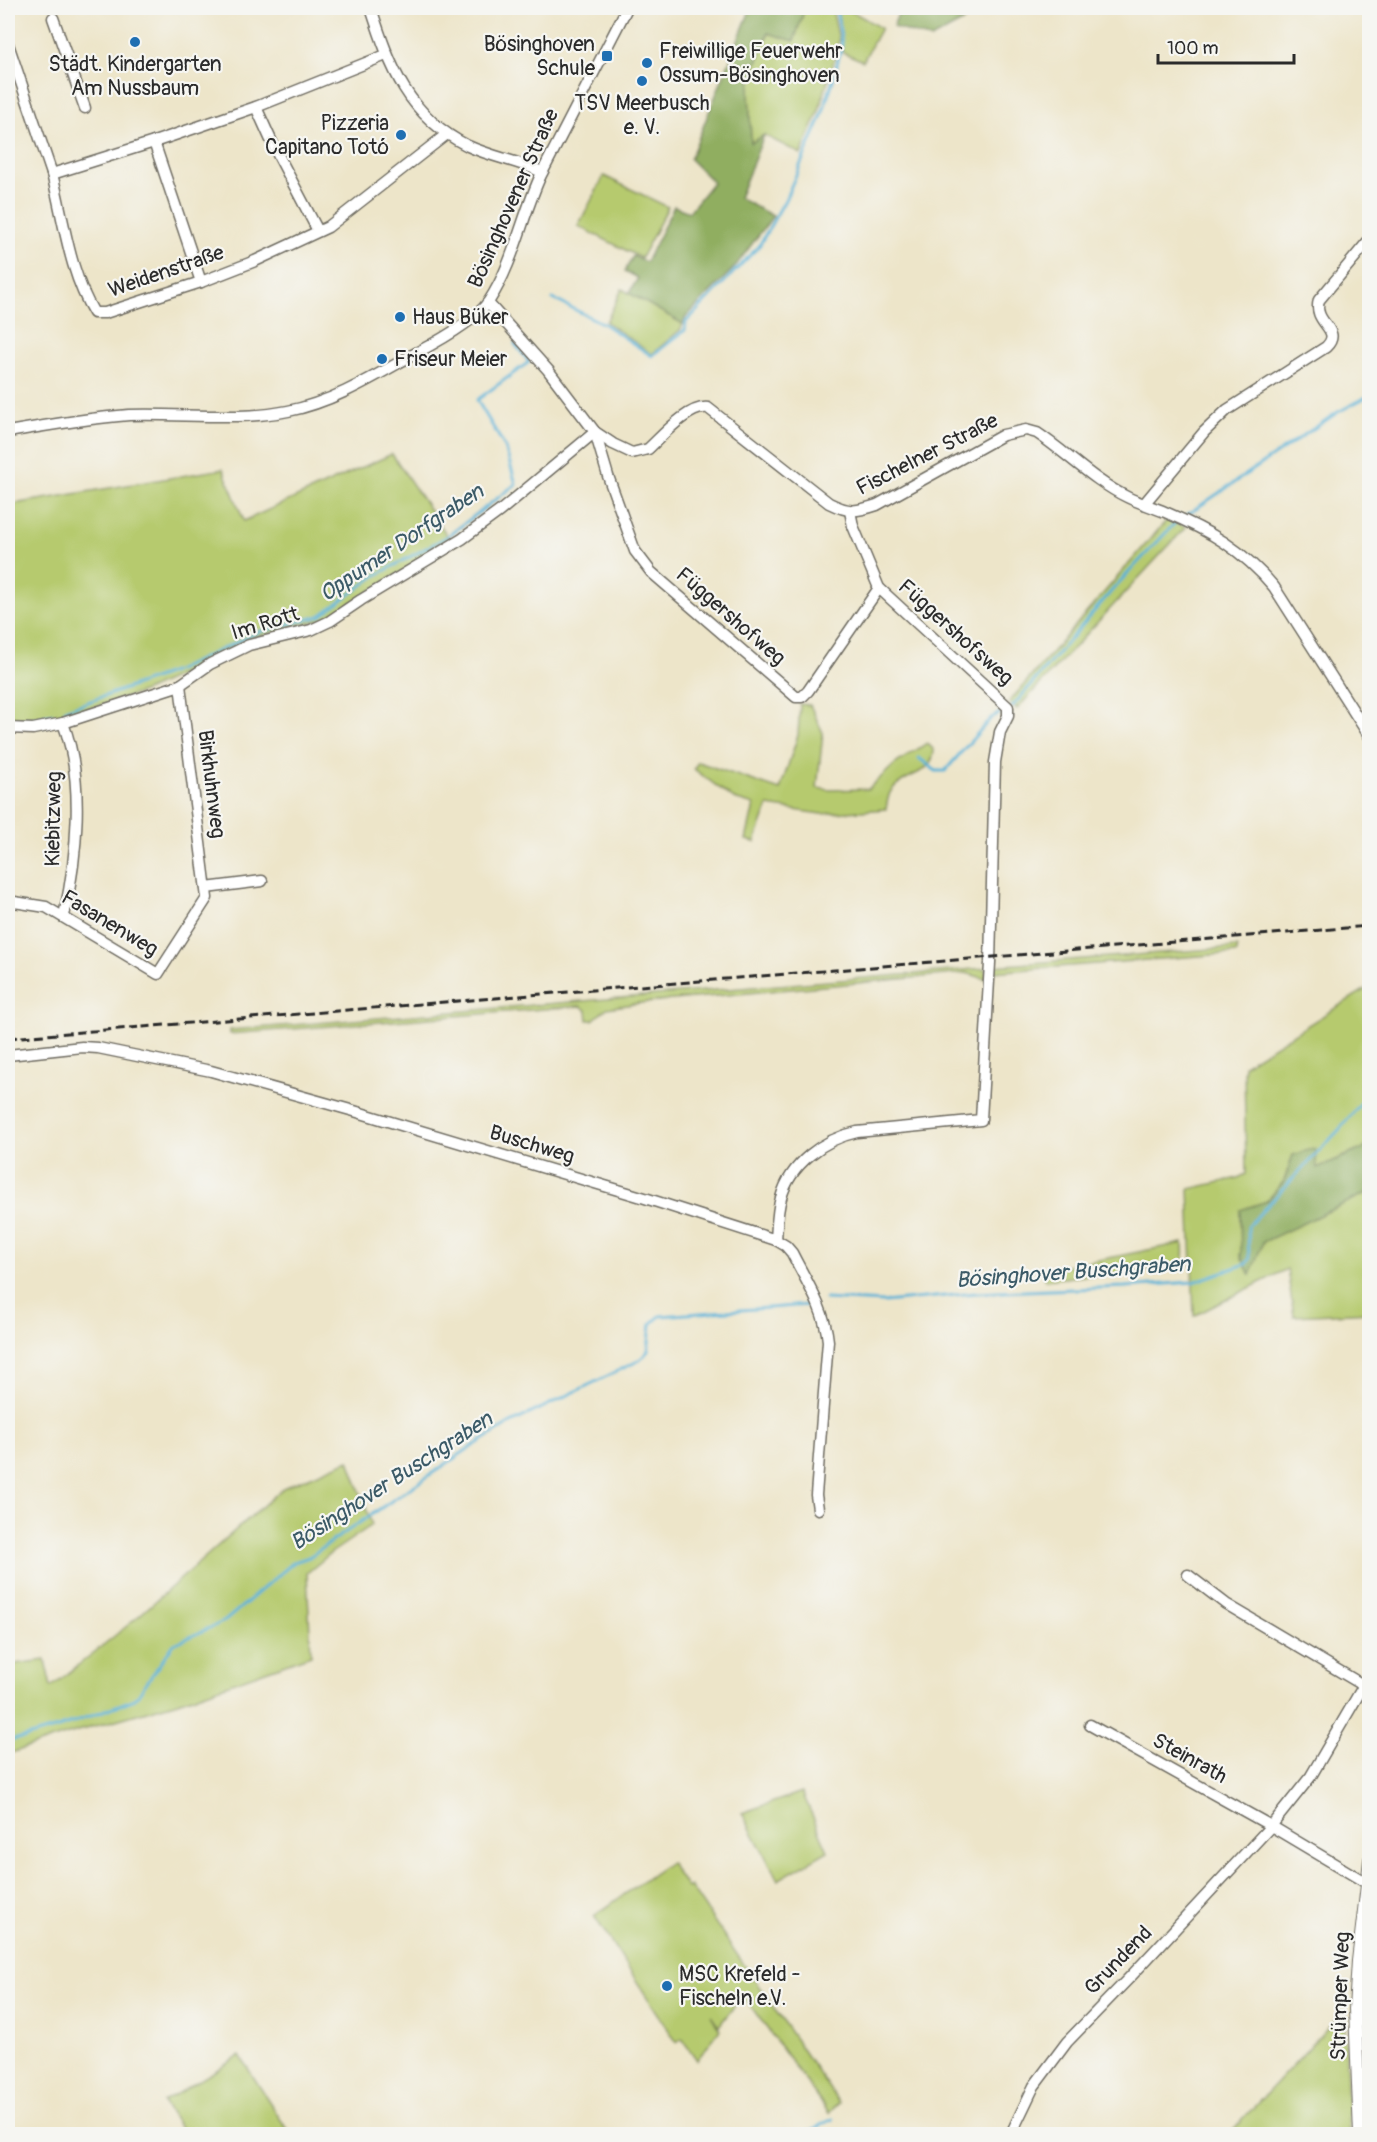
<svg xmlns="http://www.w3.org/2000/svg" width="1377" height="2142" font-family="Pangolin,sans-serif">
  <rect width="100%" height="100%" fill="#f6f6f2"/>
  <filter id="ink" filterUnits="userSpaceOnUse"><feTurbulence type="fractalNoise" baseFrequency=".0167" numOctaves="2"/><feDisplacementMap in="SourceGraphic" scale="12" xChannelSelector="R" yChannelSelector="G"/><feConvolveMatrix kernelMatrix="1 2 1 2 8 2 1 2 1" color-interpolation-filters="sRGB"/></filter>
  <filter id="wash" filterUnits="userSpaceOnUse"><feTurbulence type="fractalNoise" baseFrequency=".008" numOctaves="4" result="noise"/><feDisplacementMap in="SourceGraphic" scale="24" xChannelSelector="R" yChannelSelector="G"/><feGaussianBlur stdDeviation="1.35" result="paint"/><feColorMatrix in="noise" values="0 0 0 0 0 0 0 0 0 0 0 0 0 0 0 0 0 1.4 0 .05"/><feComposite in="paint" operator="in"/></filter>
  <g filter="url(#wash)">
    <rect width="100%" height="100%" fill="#ede5c9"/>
    <!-- green -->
    <g fill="#b6ca6e" stroke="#707a4c" stroke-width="1.5">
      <polygon points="805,8 832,8 839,40 837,50 818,114 801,154 764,135 751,144 749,91 752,75 769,33 794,40"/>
      <path d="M837,8c12,-1 32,14 44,20l-18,33 -21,-9v-12z"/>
      <polygon points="604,176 668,207 641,258 578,226"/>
      <polygon points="622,289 683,324 680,330 652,354 649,352 606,322"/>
      <polygon points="392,454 451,541 327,618 245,640 196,668 143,692 54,719 8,721 8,505 223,469 244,521"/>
      <polygon points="1167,520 1186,527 1017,709 1009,702"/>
      <path d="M800,704l10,1 13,28 -6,55 12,2 39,-1 27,-25 32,-21 7,7c-1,26 -30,23 -43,41 -3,4 -4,13 -5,18l-65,5 -53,-8 -13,36 -9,-2 8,-35 -20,-6 -40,-30 4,-7 82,28 18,-55z"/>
      <polygon points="1237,947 1237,953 993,972 994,966"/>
      <polygon points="986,968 986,979 966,973 640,1003 607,1008 593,1020 588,1020 587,1011 581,1006 230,1034 230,1030"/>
      <polygon points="1369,987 1369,1146 1317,1168 1293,1155 1284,1181 1267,1201 1240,1211 1241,1256 1250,1274 1263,1242 1369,1192 1369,1312 1294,1316 1287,1269 1194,1316 1189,1189 1238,1178 1246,1174 1244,1065"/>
      <polygon points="1183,1243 1184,1266 1045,1280 1044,1271"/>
      <polygon points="349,1460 372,1525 331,1553 307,1573 311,1655 178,1702 68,1734 8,1754 8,1665 45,1660 51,1687 133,1621 283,1488"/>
      <polygon points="802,1792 828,1851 778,1880 742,1813"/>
      <polygon points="670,1862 687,1888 690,1886 839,2103 829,2113 752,2008 742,1996 719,2026 711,2015 720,2030 697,2060 682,2039 677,2043 594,1916"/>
      <polygon points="1344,2010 1349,2134 1229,2134"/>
      <polygon points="240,2056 290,2134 184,2134 163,2102"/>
    </g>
    <!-- forest -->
    <g fill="#90ae61" stroke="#5e6c46" stroke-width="1.5">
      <polygon points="751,8 805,8 794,41 768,33 752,75 749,91 751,143 764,135 739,198 773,216 734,268 686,317 683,324 629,293 638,278 625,271 633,256 646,262 674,206 689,212 713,182 690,159"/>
      <polygon points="914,8 988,8 931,39 893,27 899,11 908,14 910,10 913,11"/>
      <polygon points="1369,1146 1369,1192 1263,1242 1250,1275 1241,1256 1240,1210 1267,1201 1284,1181 1293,1155 1315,1148 1317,1168"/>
    </g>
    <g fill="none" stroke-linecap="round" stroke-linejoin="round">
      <!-- stream -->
      <g stroke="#5ab2d7" stroke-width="3">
        <polyline points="553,299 604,324 652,356 685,330 686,322 759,246 785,200 821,118 833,80 842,44 836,8"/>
        <polyline points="1188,514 1338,412 1370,395"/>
        <polyline points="1012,707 1115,587 1175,523"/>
        <polyline points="65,710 173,672 258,632 320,616 375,576 448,536 516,484 505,447 477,400 529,362 515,344"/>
        <polyline points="8,721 37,719 52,714"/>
        <polyline points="919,758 936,771 945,771 991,718 1000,713"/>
        <polyline points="825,1299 884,1302 976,1293 1125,1287 1193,1282 1246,1264 1249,1259 1248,1226 1339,1130 1370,1092"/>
        <polyline points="8,1740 23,1738 61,1727 135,1699 174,1644 225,1621 294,1562 309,1557 468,1449 511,1423 640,1360 648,1351 651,1324 660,1316 808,1305"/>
        <polyline points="804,2134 833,2119"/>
      </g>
    </g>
  </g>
  <g filter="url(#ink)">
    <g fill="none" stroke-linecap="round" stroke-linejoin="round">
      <!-- minor casing -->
      <g stroke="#6f6c62" stroke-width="13">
        <g id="minor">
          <path d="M371,8c19,59 37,108 97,138 24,11 50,15 74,26"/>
          <polyline points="53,18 85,108"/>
          <polyline points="8,44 52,174 154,142 256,107 386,55"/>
          <polyline points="256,107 275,149 318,231"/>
          <polyline points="154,142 201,282"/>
          <path d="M52,174c12,46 17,98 42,139h11l96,-31 54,-21 73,-34 119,-93"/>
          <path d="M488,303l60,67 47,62 18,12 19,9 16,-4c14,-13 41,-44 60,-41l121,95c20,10 27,9 48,2l126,-70 23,-5 11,3c30,20 57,48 90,64 12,6 26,10 38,15 45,19 77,37 109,75l96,150"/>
          <path d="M8,432c40,-7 80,-14 121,-17 50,-2 111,6 159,-4 46,-9 87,-35 128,-58 21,-11 60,-32 73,-52 25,-38 33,-85 52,-126l86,-167"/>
          <polyline points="595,432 608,476 635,551 651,572 796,697 802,697 808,691 879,588"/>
          <path d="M1144,504l60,-72 23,-22 99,-63c18,-18 -14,-23 -7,-47l51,-61"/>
          <path d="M63,723c22,57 14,134 1,193"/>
          <polyline points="8,728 33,729 63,723 180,685 210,664 249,645 311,630 330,621 361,600 462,539 500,511 595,432"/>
          <polyline points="206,888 262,881"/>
          <polyline points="8,901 46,907 158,974 207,898 180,685"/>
          <path d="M8,1055l74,-8 16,1 113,23 143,40 291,87 131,42c1,-13 1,-29 5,-42 9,-34 43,-59 76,-66l124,-12 9,-157 5,-201 5,-30 8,-16v-9l-129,-119 -26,-62 -3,-15"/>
          <path d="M776,1240l10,6 6,7c14,28 33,56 36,88l-9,115 -3,39 2,14"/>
          <polyline points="1188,1575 1226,1604 1368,1688"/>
          <polyline points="1090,1725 1271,1826 1311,1776 1364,1685"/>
          <polyline points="1011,2134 1034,2086 1067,2042 1133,1974 1271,1826 1370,1885"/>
        </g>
      </g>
      <!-- tertiary casing -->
      <g stroke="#6f6c62" stroke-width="14">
        <polyline id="tertiary" points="1360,2134 1355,2009 1358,1961 1370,1860"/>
      </g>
      <!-- minor -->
      <use href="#minor" stroke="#fff" stroke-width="10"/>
      <!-- tertiary -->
      <use href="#tertiary" stroke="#fff" stroke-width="12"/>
      <!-- rail -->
      <polyline stroke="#2b2b2b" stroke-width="3" stroke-dasharray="9 4.5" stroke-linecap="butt" points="8,1038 1370,926"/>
    </g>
  </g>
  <!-- markers -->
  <g fill="#1f6fb2" stroke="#f6f6f2" stroke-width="2">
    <circle cx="135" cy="42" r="6"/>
    <rect x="601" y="50" width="12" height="12" rx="3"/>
    <circle cx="647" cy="63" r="6"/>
    <circle cx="642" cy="81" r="6"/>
    <circle cx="401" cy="135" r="6"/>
    <circle cx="400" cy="317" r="6"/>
    <circle cx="382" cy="359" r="6"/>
    <circle cx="667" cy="1986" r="6"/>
  </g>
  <g text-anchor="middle" stroke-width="4.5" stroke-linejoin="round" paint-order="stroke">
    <!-- poi labels -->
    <g font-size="21" fill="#2b2b2b" stroke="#f6f6f2" text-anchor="start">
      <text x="595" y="51" text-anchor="end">Bösinghoven<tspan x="595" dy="24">Schule</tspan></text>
      <text x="659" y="58">Freiwillige Feuerwehr<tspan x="659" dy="24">Ossum-Bösinghoven</tspan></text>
      <text x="135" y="71" text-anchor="middle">Städt. Kindergarten<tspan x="135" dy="24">Am Nussbaum</tspan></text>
      <text x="642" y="110" text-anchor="middle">TSV Meerbusch<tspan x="642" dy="24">e. V.</tspan></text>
      <text x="389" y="130" text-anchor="end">Pizzeria<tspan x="389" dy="24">Capitano Totó</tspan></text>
      <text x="412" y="324">Haus Büker</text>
      <text x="394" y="366">Friseur Meier</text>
      <text x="679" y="1981">MSC Krefeld -<tspan x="679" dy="24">Fischeln e.V.</tspan></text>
    </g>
    <!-- street labels -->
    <g font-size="21" fill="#2b2b2b" stroke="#f6f6f2">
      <text transform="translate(513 198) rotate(-66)" y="7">Bösinghovener Straße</text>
      <text transform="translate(166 271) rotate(-19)" y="7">Weidenstraße</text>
      <text transform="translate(927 454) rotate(-27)" y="7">Fischelner Straße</text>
      <text transform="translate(731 616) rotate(41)" y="7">Függershofweg</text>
      <text transform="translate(265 623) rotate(-17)" y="7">Im Rott</text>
      <text transform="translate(956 632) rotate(42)" y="7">Függershofsweg</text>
      <text transform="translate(212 784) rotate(83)" y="7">Birkhuhnweg</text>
      <text transform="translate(53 819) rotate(-89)" y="7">Kiebitzweg</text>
      <text transform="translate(110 923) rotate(31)" y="7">Fasanenweg</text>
      <text transform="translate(532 1144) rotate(17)" y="7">Buschweg</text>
      <text transform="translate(1190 1758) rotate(29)" y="7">Steinrath</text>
      <text transform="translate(1118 1960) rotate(-46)" y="7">Grundend</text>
      <text transform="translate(1340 1996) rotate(-88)" y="7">Strümper Weg</text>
    </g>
    <!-- water labels -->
    <g font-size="22" font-style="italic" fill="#3b5a67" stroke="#f6f6f2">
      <text transform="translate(401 542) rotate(-34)" y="8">Oppumer Dorfgraben</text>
      <text transform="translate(1073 1271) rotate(-4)" y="8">Bösinghover Buschgraben</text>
      <text transform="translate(391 1480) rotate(-33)" y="8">Bösinghover Buschgraben</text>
    </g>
  </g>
  <!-- margin -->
  <rect width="1377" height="2142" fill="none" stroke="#f6f6f2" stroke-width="30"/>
  <!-- scale -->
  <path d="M1158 54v9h136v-9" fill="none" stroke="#2b2b2b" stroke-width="3"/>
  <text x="1167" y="54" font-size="18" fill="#2b2b2b" stroke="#f6f6f2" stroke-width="4.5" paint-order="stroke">100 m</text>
</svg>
